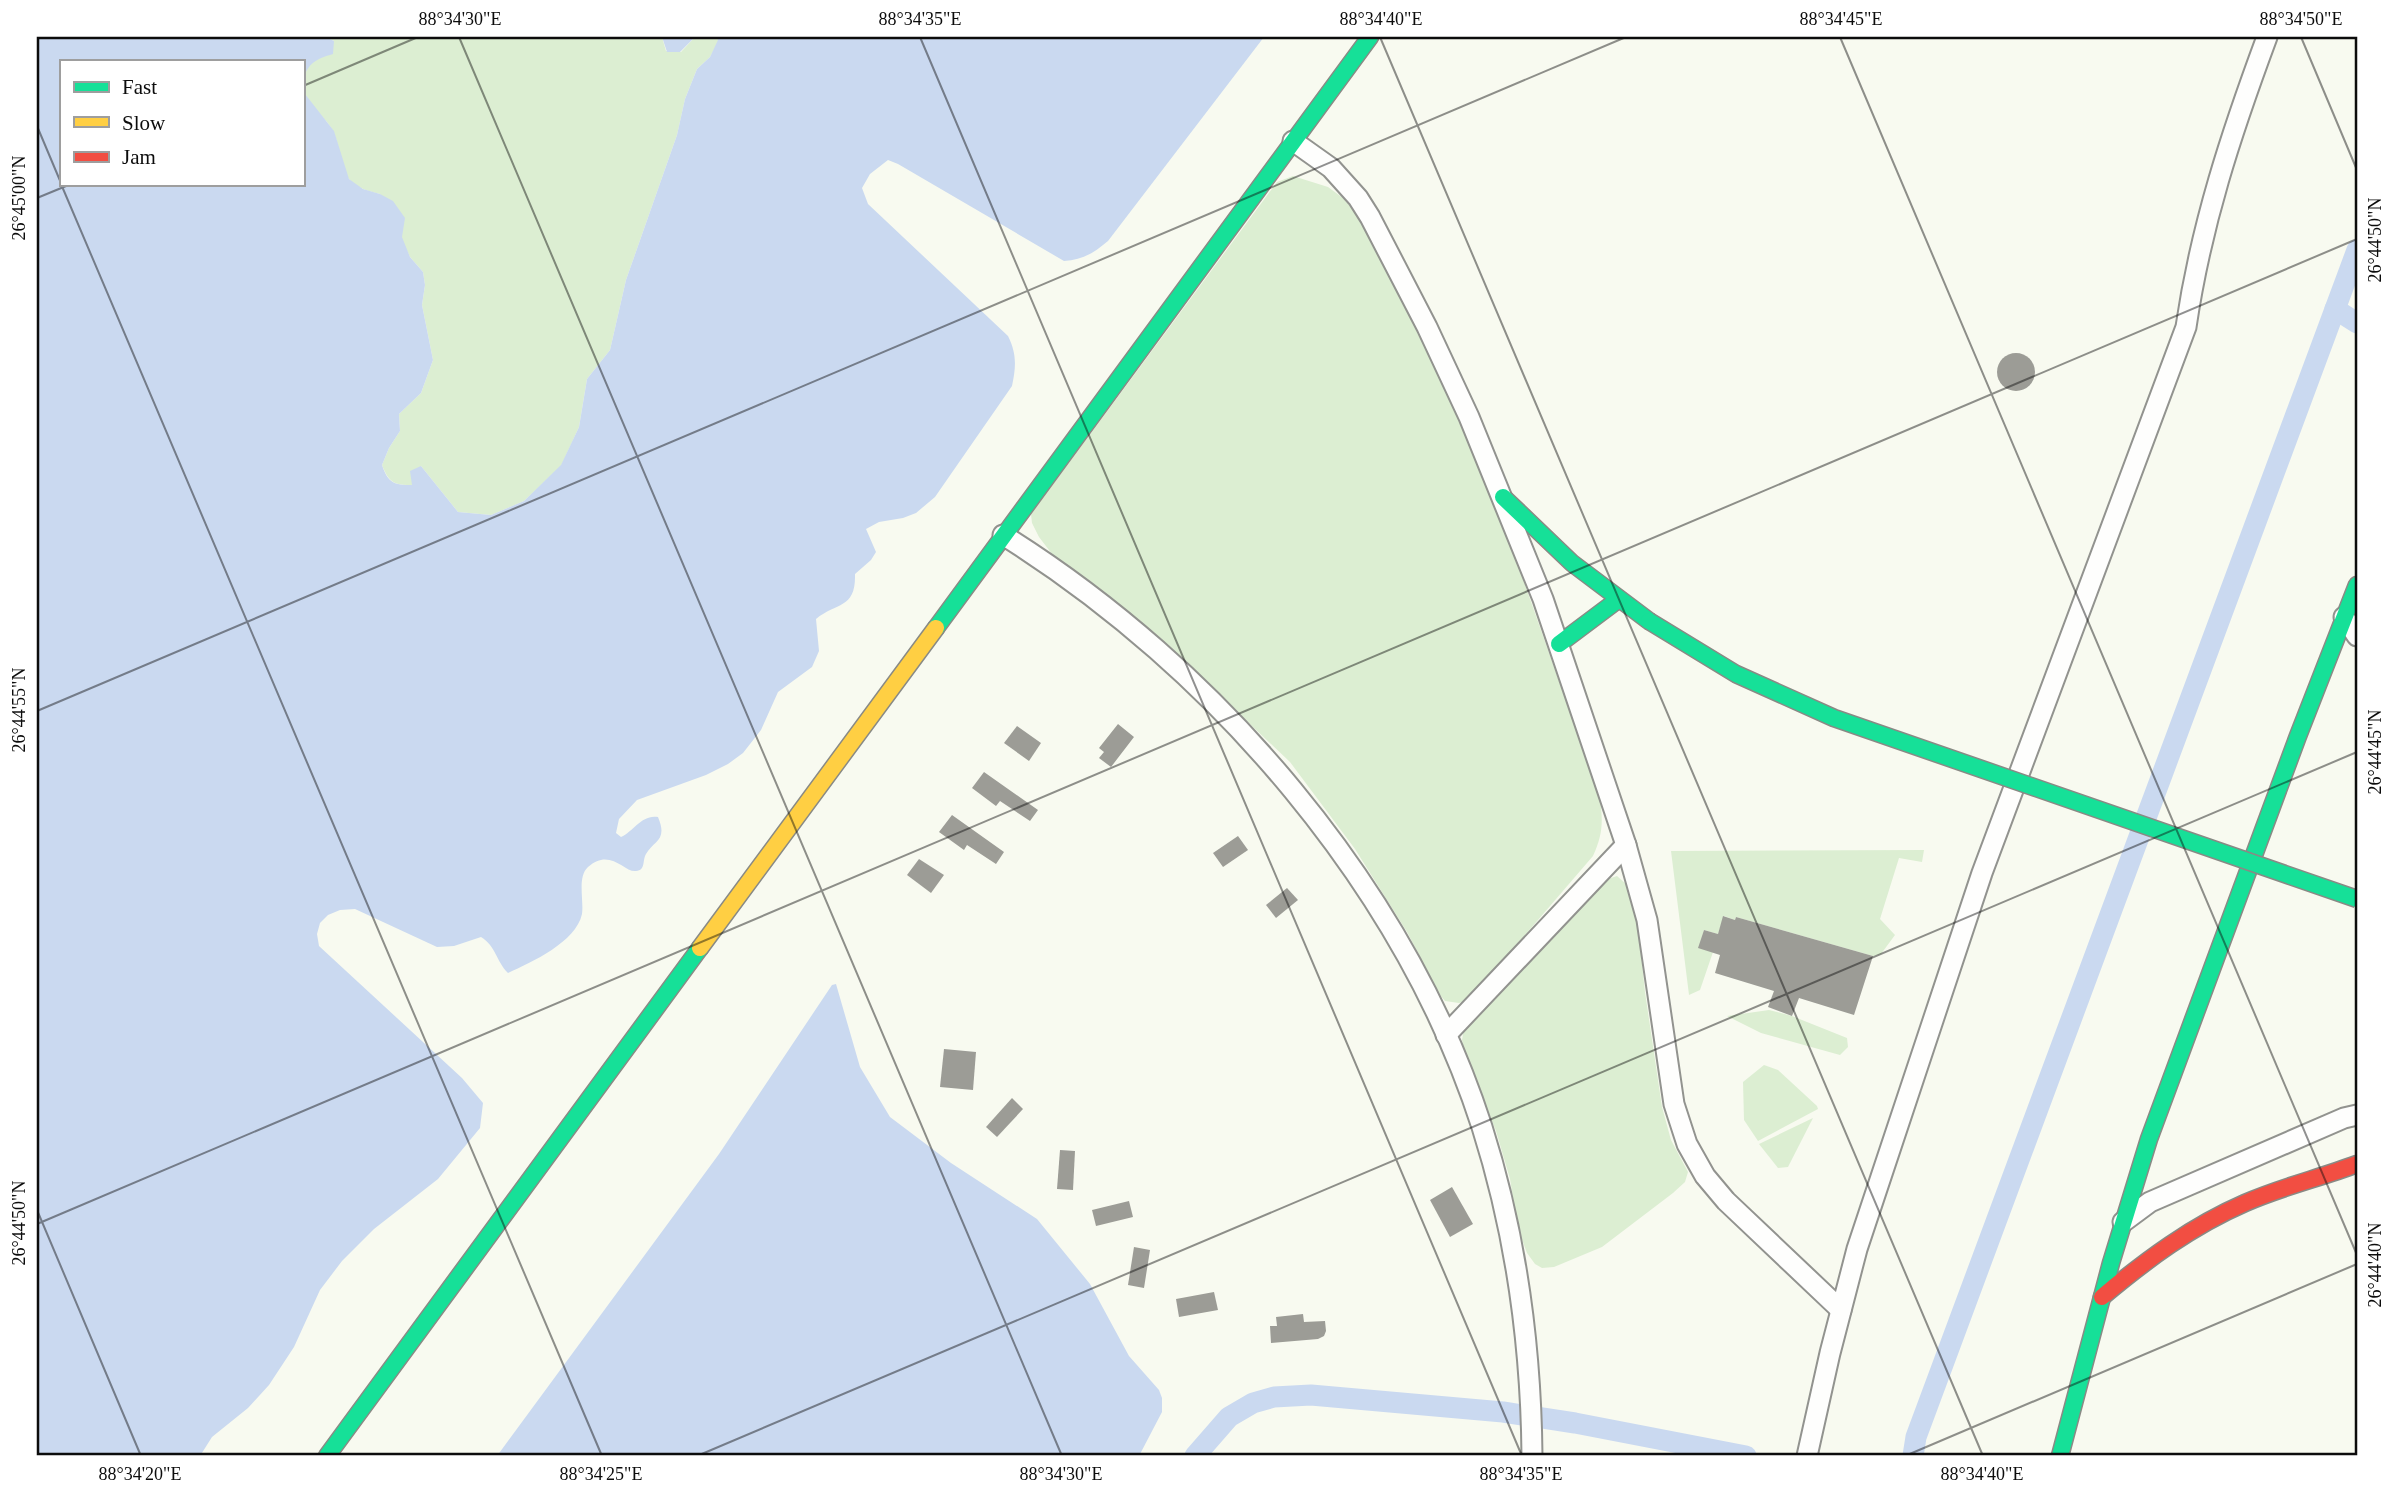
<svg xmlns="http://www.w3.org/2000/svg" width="2394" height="1493" font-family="'Times New Roman',serif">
  <rect width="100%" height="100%" fill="#f8faf0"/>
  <!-- green -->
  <g fill="#dceed2">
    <path d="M326,37h336l4,14 15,1 14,-15h22l2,3 -9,17 -13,12 -12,30 -8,36 -51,145 -16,70 -23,29 -8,48 -18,39 -37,35 -33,14 -33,-3 -37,-46 -8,19c-19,0 -24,-2 -31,-20l7,-17 11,-17 -1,-17 22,-21 12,-33 -11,-55 3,-20 -2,-13 -13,-15 -30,-63c-11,-3 -22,-5 -30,-14 -10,-10 -10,-37 -18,-51 -9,-15 -33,-31 -29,-51 3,-15 20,-25 31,-37z"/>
    <path d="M1293,176l35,11 15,11 18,21 49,92 42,86 58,145 90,256c3,24 3,36 -7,58l-124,144 -10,3 -14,-2 -5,-6 -33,-63 -52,-83 -65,-87 -144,-136 -94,-72 -13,-17 -7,-14 -1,-9 246,-332z"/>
    <polygon points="1924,850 1922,862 1899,858 1880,919 1895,935 1881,954 1873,956 1736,917 1735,920 1724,916 1718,934 1704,930 1699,947 1713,952 1700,990 1689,995 1671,851"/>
    <polygon points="1617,876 1626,884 1632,896 1638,926 1645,992 1662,1107 1671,1140 1688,1172 1685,1182 1673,1193 1602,1247 1554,1267 1542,1268 1535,1264 1527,1253 1518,1229 1510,1179 1496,1131 1465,1054 1462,1040 1464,1029 1605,880"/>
    <polygon points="1769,1010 1792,1016 1847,1038 1848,1047 1840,1055 1761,1033 1727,1016"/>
    <polygon points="1764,1065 1778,1070 1817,1106 1818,1109 1758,1141 1744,1120 1743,1082"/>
    <polygon points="1813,1118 1788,1167 1778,1168 1759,1144"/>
  </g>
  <!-- water -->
  <g fill="#cad9f0">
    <path d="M37,37h289l8,4 -1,13c-17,5 -25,9 -30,26v-19h-242v123h242v-97l2,7 29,37 15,48 14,10 17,5 13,7 12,17 -3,19 8,20 13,15 2,13 -3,20 11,55 -12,33 -22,21 1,17 -11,17 -7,17c6,18 12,20 30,20l-2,-14 11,-5 37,46 33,3 33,-14 37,-36 18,-38 8,-48 23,-29 16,-70 51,-145 8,-36 12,-30 13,-12 8,-17 -1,-3h547l-156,204c-14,12 -26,19 -44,20l-166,-97 -10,-4 -18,14 -8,14 6,16 140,132c9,18 8,31 4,50l-77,111 -19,16 -13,5 -24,4 -13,7 10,23 -5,8 -16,14c1,35 -18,28 -39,45l3,32 -7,16 -34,25 -17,38 -18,23 -15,11 -22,11 -69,25 -18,19 -3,14 5,4c13,-6 21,-23 37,-20 10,24 -4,23 -12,37 -4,7 0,16 -10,17 -11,2 -26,-24 -48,-4 -11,10 -4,33 -6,47 -6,28 -50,48 -74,59 -12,-12 -12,-27 -27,-36l-27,9 -17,1 -82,-38 -15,1 -12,5 -8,8 -3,11 2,12 143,132 21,25 -3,25 -42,51 -64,50 -32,32 -22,29 -26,57 -25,38 -21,23 -36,29 -12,19h-163z"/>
    <polygon points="662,37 695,37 680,52 667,52"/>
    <polygon points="836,984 860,1067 890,1117 951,1163 1037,1219 1090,1284 1129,1356 1159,1390 1162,1398 1162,1412 1139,1456 497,1456 719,1154 832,985"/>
  </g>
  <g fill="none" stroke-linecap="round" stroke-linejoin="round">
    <!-- canal -->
    <g stroke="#cad9f0" stroke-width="21">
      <polyline points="2335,309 2357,323"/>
      <polyline points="1195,1456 1229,1417 1253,1403 1274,1397 1311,1395 1503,1412 1575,1423 1746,1456"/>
      <polyline points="1913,1456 1916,1437 2357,250"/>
    </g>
  </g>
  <!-- building -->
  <g fill="#9c9c96">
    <circle cx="2016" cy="372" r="19"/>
    <polygon points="1118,724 1134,737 1111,767 1099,758 1104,752 1099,748"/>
    <polygon points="1017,726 1041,743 1029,761 1004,743"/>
    <polygon points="984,772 1038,810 1030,821 1000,801 996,806 972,788"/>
    <polygon points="952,815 1004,852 996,864 967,845 964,850 939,832"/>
    <polygon points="1238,836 1248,850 1223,867 1213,853"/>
    <polygon points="919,859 944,875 931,893 907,875"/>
    <polygon points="1287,888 1298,900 1276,918 1266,905"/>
    <polygon points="1723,916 1735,920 1736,917 1873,956 1854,1015 1799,998 1792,1016 1768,1007 1774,991 1715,973 1720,955 1698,948 1704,930 1718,934"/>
    <polygon points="944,1049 976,1052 973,1090 940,1087"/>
    <polygon points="1012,1098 1023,1109 997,1137 986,1127"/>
    <polygon points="1060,1150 1075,1151 1073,1190 1057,1189"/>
    <polygon points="1452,1187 1473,1224 1450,1237 1430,1200"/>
    <polygon points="1129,1201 1133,1217 1096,1226 1092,1210"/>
    <polygon points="1134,1247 1150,1250 1144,1288 1128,1285"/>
    <polygon points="1214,1292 1218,1310 1179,1317 1176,1299"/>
    <polygon points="1303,1314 1304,1322 1325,1321 1326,1331 1324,1336 1318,1339 1271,1343 1270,1326 1277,1326 1276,1317"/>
  </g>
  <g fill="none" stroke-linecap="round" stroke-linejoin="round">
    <!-- street casing -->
    <g stroke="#92938f" stroke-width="23">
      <g id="street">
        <polyline points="1293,141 1331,168 1358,198 1370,217 1427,327 1469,417 1543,599 1626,845 1647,920 1674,1104 1687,1144 1705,1176 1726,1201 1841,1310"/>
        <path d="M1003,535c213,133 401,351 479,592 34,107 49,217 50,329"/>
        <polyline points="2344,617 2357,636"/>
        <polyline points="1446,1035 1626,845"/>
        <polyline points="2123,1222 2150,1202 2344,1118 2357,1115"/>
        <path d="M1807,1456l23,-103 27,-104 125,-376 204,-546c15,-102 45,-193 81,-290"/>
      </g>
    </g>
    <!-- fast casing -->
    <g stroke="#898a85" stroke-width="19">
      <g id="fast">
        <polyline points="1503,497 1572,563 1649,621"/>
        <polyline points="936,628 1370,37"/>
        <polyline points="1559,644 1619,599"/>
        <polyline points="327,1456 700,948"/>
        <polyline points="2060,1456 2111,1263 2149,1139 2298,736 2357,585"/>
      </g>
    </g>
    <!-- slow casing -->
    <g stroke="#898a85" stroke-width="19">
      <polyline id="slow" points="700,948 936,628"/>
    </g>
    <!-- jam casing -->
    <g stroke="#898a85" stroke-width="19">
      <path id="jam" d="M2102,1297c44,-37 90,-71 143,-94 36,-16 75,-25 112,-39"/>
    </g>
    <!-- street -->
    <use href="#street" stroke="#fefefd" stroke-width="19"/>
    <!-- fast -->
    <use href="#fast" stroke="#16e098" stroke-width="16"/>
    <!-- slow -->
    <use href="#slow" stroke="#ffcf43" stroke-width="16"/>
    <!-- jam -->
    <use href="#jam" stroke="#f24e42" stroke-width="16"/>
    <!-- fast-bridge casing -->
    <g stroke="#898a85" stroke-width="19" stroke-linecap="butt">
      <polyline id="fast-bridge" points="1649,621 1736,674 1834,718 2357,899"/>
    </g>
    <!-- fast-bridge -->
    <use href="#fast-bridge" stroke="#16e098" stroke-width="16"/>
  </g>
  <!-- ticks -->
  <path fill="none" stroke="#0c0c0c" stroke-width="2" stroke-opacity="0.45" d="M459,37l603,1419M920,37l602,1419M1380,37l603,1419M1840,37l517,1218M2301,37l56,133M303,86l115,-49M37,126l24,57M61,184l541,1272M37,198l34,-14M37,711l1589,-674M37,1210l104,246M37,1224l2320,-985M697,1456l1660,-704M1905,1456l452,-192"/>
  <!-- border -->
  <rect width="2394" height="1493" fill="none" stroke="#ffffff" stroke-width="77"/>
  <!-- legend -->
  <rect x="60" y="60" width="245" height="126" fill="#ffffff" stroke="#9e9e9e" stroke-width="2"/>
  <rect x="74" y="82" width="35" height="10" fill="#16e098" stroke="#9e9e9e" stroke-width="2"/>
  <text x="122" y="94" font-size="21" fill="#0c0c0c">Fast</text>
  <rect x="74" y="117" width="35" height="10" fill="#ffcf43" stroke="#9e9e9e" stroke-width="2"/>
  <text x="122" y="130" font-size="21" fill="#0c0c0c">Slow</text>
  <rect x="74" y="152" width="35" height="10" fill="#f24e42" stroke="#9e9e9e" stroke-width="2"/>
  <text x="122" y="164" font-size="21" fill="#0c0c0c">Jam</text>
  <rect x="38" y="38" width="2318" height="1416" fill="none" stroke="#0c0c0c" stroke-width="2.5"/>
  <g font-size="18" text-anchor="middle" fill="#0c0c0c">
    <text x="460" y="25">88°34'30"E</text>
    <text x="920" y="25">88°34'35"E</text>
    <text x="1381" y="25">88°34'40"E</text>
    <text x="1841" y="25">88°34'45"E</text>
    <text x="2301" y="25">88°34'50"E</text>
    <text transform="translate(19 198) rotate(-90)" y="6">26°45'00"N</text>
    <text transform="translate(2375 240) rotate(-90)" y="6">26°44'50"N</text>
    <text transform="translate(19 710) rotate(-90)" y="6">26°44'55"N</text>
    <text transform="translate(2375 752) rotate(-90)" y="6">26°44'45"N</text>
    <text transform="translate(19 1223) rotate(-90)" y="6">26°44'50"N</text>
    <text transform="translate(2375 1265) rotate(-90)" y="6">26°44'40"N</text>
    <text x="140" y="1480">88°34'20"E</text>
    <text x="601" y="1480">88°34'25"E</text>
    <text x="1061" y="1480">88°34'30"E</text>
    <text x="1521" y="1480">88°34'35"E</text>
    <text x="1982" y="1480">88°34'40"E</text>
  </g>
</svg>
